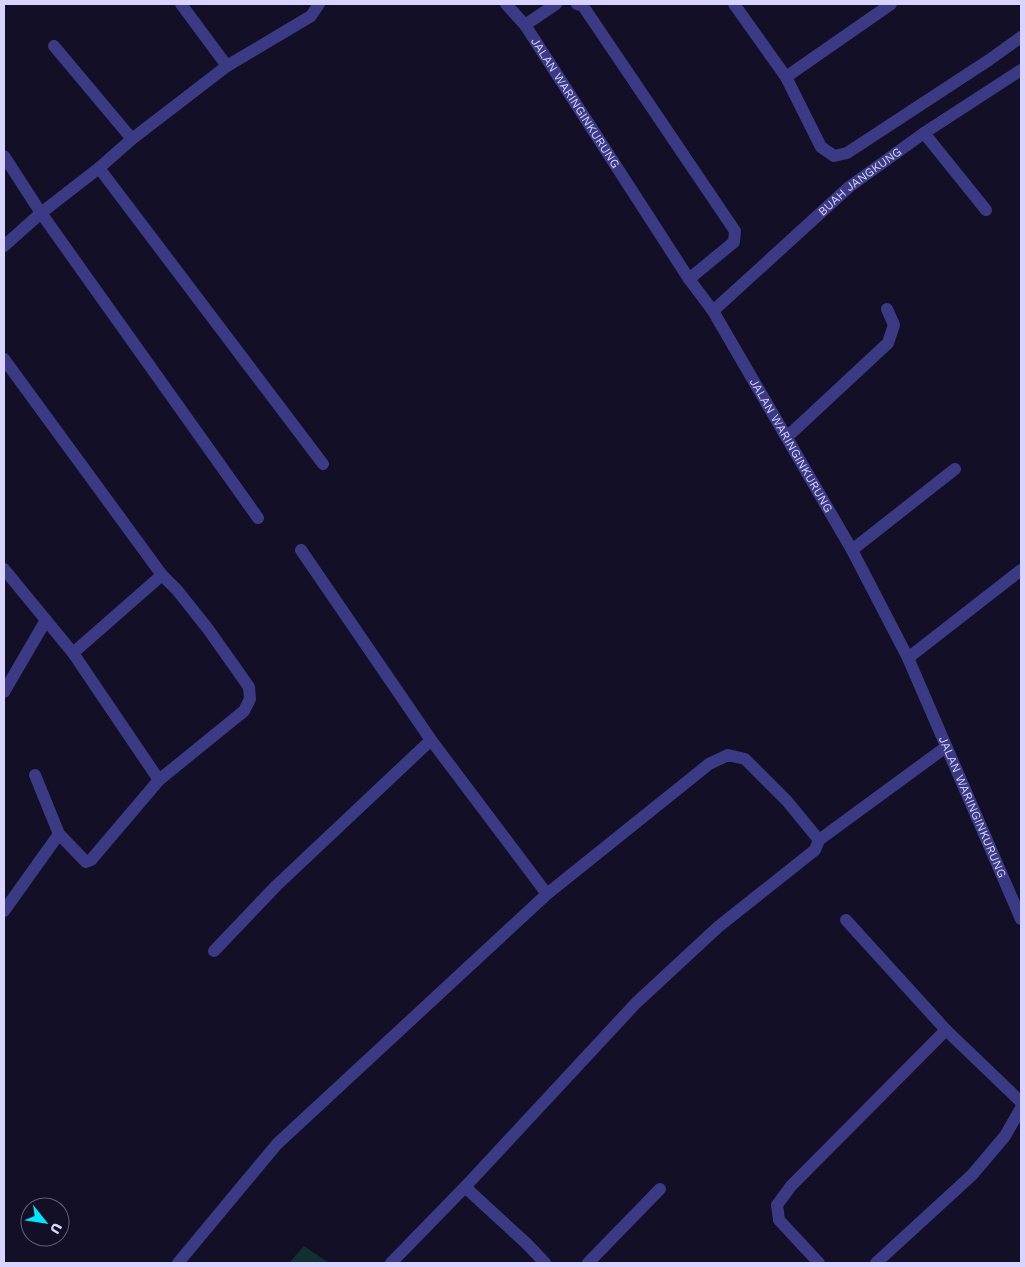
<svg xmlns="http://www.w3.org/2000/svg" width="1025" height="1267" font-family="'Work Sans',sans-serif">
  <rect width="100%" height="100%" fill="#130f26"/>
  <!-- green -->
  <polygon fill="#12302f" points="304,1246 329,1263 289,1263"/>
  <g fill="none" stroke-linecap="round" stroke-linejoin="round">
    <!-- minor -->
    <g stroke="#3d3a85" stroke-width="12">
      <polyline points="181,4 227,66"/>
      <path id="s1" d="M506,4l19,21 164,254 24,32 139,239 56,108 113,261"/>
      <polyline points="577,4 583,6 735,231 734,242 689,279"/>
      <polyline points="734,4 786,77 821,147 834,156 847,153 989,60 1021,37"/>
      <polyline points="525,25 556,4"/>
      <polyline points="54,46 132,139"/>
      <polyline points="786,77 891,4"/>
      <polyline points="924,133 986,210"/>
      <polyline points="4,156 41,213 258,518"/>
      <polyline points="99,168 323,464"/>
      <polyline points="4,246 41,213 99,168 132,139 227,66 311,16 319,4"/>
      <path id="s2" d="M713,311l136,-124 75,-54 97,-63"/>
      <polyline points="4,359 162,575"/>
      <polyline points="787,437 888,343 894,325 887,309"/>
      <polyline points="301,550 431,740 547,894"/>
      <polyline points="852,550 955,469"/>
      <polyline points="4,569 73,653 159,780"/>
      <polyline points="908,658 1021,570"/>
      <polyline points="4,692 46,620"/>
      <polyline points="35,775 59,834 86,862 91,860 159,780 244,711 250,699 249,687 208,629 177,590 162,575 73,653"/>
      <polyline points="819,840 946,747"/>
      <polyline points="4,911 59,834"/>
      <polyline points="846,920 946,1030 1021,1102"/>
      <polyline points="214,951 276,886 431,740"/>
      <polyline points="465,1187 527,1244 545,1263"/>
      <polyline points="178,1263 277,1144 547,894 709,764 728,755 745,759 787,801 819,840 815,850 718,927 636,1003 465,1187 391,1263"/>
      <polyline points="588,1263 660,1189"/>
      <polyline points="819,1263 779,1220 777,1205 791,1186 946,1030"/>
      <polyline points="876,1263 972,1175 1005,1136 1021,1108"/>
    </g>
  </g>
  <g text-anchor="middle" stroke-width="5" stroke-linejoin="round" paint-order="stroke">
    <!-- street labels -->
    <g font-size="12" fill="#d9d4ff" stroke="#130f26">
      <text dy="4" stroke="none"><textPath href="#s1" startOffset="121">JALAN WARINGINKURUNG</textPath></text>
      <text dy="4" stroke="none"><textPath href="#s2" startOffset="196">BUAH JANGKUNG</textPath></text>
      <text dy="4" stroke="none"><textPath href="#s1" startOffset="526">JALAN WARINGINKURUNG</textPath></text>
      <text dy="4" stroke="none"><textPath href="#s1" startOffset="931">JALAN WARINGINKURUNG</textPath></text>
    </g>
  </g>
  <!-- border -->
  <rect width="1025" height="1267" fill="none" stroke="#d9d4ff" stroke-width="10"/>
  <!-- north arrow -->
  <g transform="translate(45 1222) rotate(120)"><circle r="24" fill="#130f26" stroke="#625e7d"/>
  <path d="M0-4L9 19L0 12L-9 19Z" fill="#00e5ff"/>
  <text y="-8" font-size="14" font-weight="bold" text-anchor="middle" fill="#d9d4ff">U</text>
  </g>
</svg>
